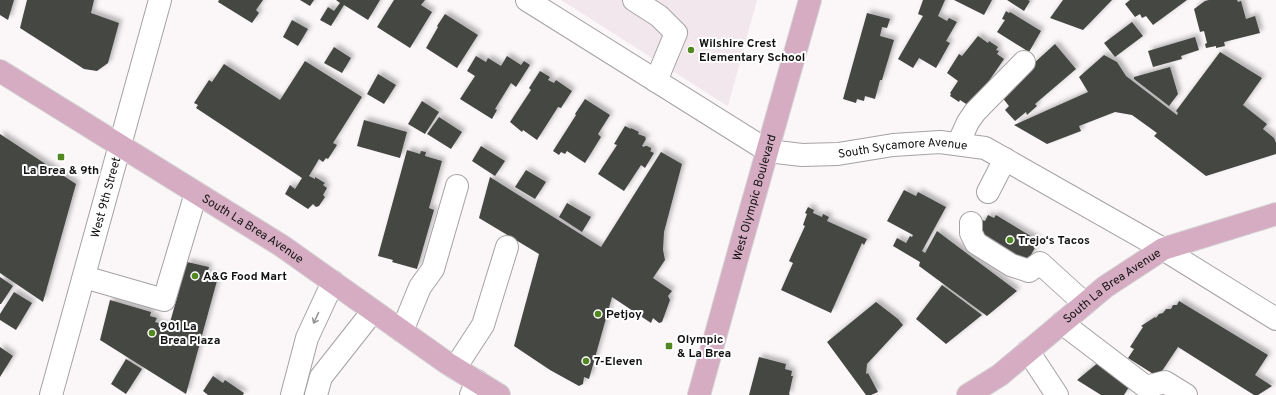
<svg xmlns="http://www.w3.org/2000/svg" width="1276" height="395" font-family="Overpass,sans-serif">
  <defs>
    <filter id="shadow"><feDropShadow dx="3.5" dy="-3.5" stdDeviation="2" flood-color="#0004"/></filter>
  </defs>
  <rect width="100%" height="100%" fill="#fbf7f9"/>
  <!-- built -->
  <polygon fill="#f1e7ec" points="561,0 757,0 728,106 726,105"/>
  <!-- building -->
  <g fill="#444643" filter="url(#shadow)">
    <polygon points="0,0 14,0 8,20 0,15"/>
    <polygon points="27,0 94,0 91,13 119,23 108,63 97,71 84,69 20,28"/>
    <polygon points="219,0 263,0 256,10 259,13 252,23 218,2"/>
    <polygon points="300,0 314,0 310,6"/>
    <polygon points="336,0 380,0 368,20 344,5 331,26 320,20 328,7 334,11 340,3"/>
    <polygon points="394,0 425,0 421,5 432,12 410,48 377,27"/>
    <polygon points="923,0 945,0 938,16 947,21 949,18 957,22 946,41 950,43 936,68 919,58 913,68 898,59 923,16 918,14"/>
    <polygon points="954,0 992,0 984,15"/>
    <polygon points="1007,0 1028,0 1030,1 1024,11"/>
    <polygon points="1063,0 1112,0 1083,30 1050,18"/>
    <polygon points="1130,0 1187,0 1153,25 1146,16 1142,18 1140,14 1135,17 1125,4"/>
    <polygon points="1209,0 1237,0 1238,2 1241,1 1246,19 1255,16 1260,33 1224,42 1225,46 1216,48 1216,46 1206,48 1205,44 1207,43 1204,31 1200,32 1194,9 1205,1"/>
    <polygon points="1006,11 1009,13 1010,12 1041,31 1029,52 997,32 1005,20 1002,19"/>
    <polygon points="867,13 890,19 887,28 882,27 880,36 894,40 882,80 880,80 875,99 865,96 864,101 857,99 856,103 843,99"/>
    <polygon points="445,14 478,35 457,68 426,48 438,27 437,26"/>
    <polygon points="292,20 308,29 298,46 283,37"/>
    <polygon points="1132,22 1143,36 1115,57 1104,43"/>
    <polygon points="978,36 988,43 989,41 998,47 996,50 999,51 997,54 1004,59 971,107 960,100 959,102 950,96 951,94 950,93 958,81 947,73 959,54 962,56"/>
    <polygon points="1195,37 1199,50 1181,56 1182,59 1153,67 1148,51"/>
    <polygon points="1055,44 1076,69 1035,104 1037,106 1027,115 1026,112 1015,121 1005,110 1009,106 1001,96 1035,67 1033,64"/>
    <polygon points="334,47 351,58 342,73 324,63"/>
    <polygon points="1220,52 1262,78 1243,105 1267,124 1263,129 1274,138 1276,143 1276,154 1206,176 1154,136 1157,133 1132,115 1115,112 1079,126 1081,131 1047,144 1014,125 1088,92 1079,77 1104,55 1117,62 1126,76 1177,115 1178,113 1176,111"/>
    <polygon points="476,56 486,62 488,58 501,66 507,56 521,65 524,61 530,65 516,87 511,83 495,109 497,110 492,119 460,99 475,76 467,71"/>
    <polygon points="305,61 362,97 333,143 337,145 328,159 326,158 323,162 319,159 309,176 315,179 315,177 325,183 323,185 327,188 323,195 325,197 319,206 316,207 313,204 308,209 285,194 290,185 295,189 302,178 196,108 198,105 194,103 209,80 212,82 224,64 280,100"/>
    <polygon points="1170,67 1178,94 1169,106 1134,79 1134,77"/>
    <polygon points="540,71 550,77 548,80 554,83 556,80 572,91 561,108 558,107 537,140 523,130 522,132 510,122 531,90 529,88"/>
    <polygon points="378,74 396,85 384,104 367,94"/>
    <polygon points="585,99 610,115 598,134 601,137 585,163 567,151 565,154 561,152 559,155 553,151 576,115 575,114"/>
    <polygon points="422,101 439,112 425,134 408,124"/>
    <polygon points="439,117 462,132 451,149 427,134"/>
    <polygon points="364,120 407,132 400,158 357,146"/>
    <polygon points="625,126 631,129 631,128 639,132 638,134 646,137 645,138 646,139 642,146 644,147 645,146 647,146 651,148 651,150 650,151 654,153 645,168 641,165 624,191 598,174 617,145 614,144"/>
    <polygon points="0,134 76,184 43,302 0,273"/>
    <polygon points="481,146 505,161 495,176 472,161"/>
    <polygon points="407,150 420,154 421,151 426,152 425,156 442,161 429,208 434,210 417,269 392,262 393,260 378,256"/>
    <polygon points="661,152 682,164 664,232 663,250 665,260 653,278 672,291 668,296 670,300 662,322 659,323 653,318 651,323 612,297 589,379 584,377 583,384 579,386 550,370 514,346 539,254 479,218 490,177 601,247"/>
    <polygon points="526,170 546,182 535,199 515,187"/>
    <polygon points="904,190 916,196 918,192 946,207 922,251 925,253 937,231 1017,291 987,316 919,266 920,262 893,246 897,238 906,243 910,236 912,237 913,235 887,221"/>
    <polygon points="567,203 591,217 582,232 559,217"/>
    <polygon points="808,207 814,210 813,213 822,217 823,214 829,217 827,221 867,239 864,245 862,243 831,313 781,290 793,263 789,261 805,226 803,225 807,214 805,213"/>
    <polygon points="988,215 994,218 996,215 1039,241 1025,265 982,239 977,228 982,220 985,221"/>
    <polygon points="187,262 209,267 207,274 218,277 186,394 100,340 110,300 151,312 150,316 157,318 155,322 169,326"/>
    <polygon points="0,277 13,286 1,304 0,304"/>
    <polygon points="942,285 982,315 946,344 916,319"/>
    <polygon points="14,292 32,303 16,330 0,320 0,314"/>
    <polygon points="1179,301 1268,355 1255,375 1272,386 1258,395 1254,395 1178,347 1158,377 1128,358 1134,349 1130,347 1143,327 1141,326 1155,317 1156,318 1159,314 1163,313 1166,309 1171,309 1173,305 1177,305"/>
    <polygon points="876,302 898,319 903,325 867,364 866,374 868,373 878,392 871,395 866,395 827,342"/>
    <polygon points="0,347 13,356 0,377"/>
    <polygon points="759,357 786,364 785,369 792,371 791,376 793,376 789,394 790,395 749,395"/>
    <polygon points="126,359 142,369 126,394 111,384"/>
    <polygon points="1099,362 1132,382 1124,395 1101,395 1077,380"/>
    <polygon points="213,376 223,383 225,380 244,393 243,395 208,395 203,391"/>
  </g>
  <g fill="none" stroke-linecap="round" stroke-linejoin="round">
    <!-- minor casing -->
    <g stroke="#a6a2a4" stroke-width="24">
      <g id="minor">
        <path id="s1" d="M527,0l241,151 34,4 36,-1 55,-9 47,-3 45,6 178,101 113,70"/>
        <polyline points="634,0 659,16 676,33 656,81"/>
        <polyline points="958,144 968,122 975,112 1024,62"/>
        <polyline points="988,192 1005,159"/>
        <polyline points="971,223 971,233 976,243 1011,265 1029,271 1040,263 1085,304"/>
        <polyline points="84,277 164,300 196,193"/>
        <polyline points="1062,323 1146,387 1165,382 1186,395"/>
        <polyline points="402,331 420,287 433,269 457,186"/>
        <polyline points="1028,351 1057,395"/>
        <polyline points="455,368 483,325 507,247"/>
        <path id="s2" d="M51,395l109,-395"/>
        <polyline points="292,395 307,338 333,282"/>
        <polyline points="316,395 321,377 373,311"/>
        <polyline points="471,395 477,381"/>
      </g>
    </g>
    <!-- major casing -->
    <g stroke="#d5d5d5" stroke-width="24">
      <g id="major">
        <path id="s3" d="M0,71l282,175 165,117 52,32"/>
        <path id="s4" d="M699,395c36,-132 74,-263 111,-395"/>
        <path id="s5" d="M968,395l32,-20 105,-88 58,-38 113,-35"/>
      </g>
    </g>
    <!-- minor -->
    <use href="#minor" stroke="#fff" stroke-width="22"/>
    <!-- major -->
    <use href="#major" stroke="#d5acc1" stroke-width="22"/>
  </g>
  <!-- one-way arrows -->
  <defs><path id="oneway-shaft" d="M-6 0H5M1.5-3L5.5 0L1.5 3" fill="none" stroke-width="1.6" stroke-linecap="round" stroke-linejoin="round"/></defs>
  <use stroke="#959595" href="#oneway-shaft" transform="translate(316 318) rotate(115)"/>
  <!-- markers -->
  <g fill="#528822" stroke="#fff" stroke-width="1.5">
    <circle cx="691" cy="50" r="4"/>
    <rect x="57" y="153" width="8" height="8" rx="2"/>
    <circle cx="1010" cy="240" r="4"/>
    <circle cx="195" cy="276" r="4"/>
    <circle cx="598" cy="314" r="4"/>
    <circle cx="152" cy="333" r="4"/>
    <rect x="665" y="342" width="8" height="8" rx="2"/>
    <circle cx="586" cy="361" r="4"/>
  </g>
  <g text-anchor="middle" stroke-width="4" stroke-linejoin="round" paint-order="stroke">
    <!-- poi labels -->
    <g font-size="12" font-weight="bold" fill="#141314" stroke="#fff" text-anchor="start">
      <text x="699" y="47">Wilshire Crest<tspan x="699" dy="14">Elementary School</tspan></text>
      <text x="61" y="174" text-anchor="middle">La Brea &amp; 9th</text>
      <text x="1018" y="244">Trejo‘s Tacos</text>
      <text x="203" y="280">A&amp;G Food Mart</text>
      <text x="606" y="318">Petjoy</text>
      <text x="160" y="330">901 La<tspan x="160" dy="14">Brea Plaza</tspan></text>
      <text x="677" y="343">Olympic<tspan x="677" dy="14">&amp; La Brea</tspan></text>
      <text x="594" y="365">7-Eleven</text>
    </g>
    <!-- street labels -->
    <g font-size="12" fill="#141314" stroke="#fff">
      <text dy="4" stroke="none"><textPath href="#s1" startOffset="420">South Sycamore Avenue</textPath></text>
      <text dy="4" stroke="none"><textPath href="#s4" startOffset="205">West Olympic Boulevard</textPath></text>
      <text dy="4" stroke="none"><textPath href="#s2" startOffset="205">West 9th Street</textPath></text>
      <text dy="4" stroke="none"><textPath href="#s3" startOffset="298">South La Brea Avenue</textPath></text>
      <text dy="4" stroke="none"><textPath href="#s5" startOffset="181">South La Brea Avenue</textPath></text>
    </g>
  </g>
</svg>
